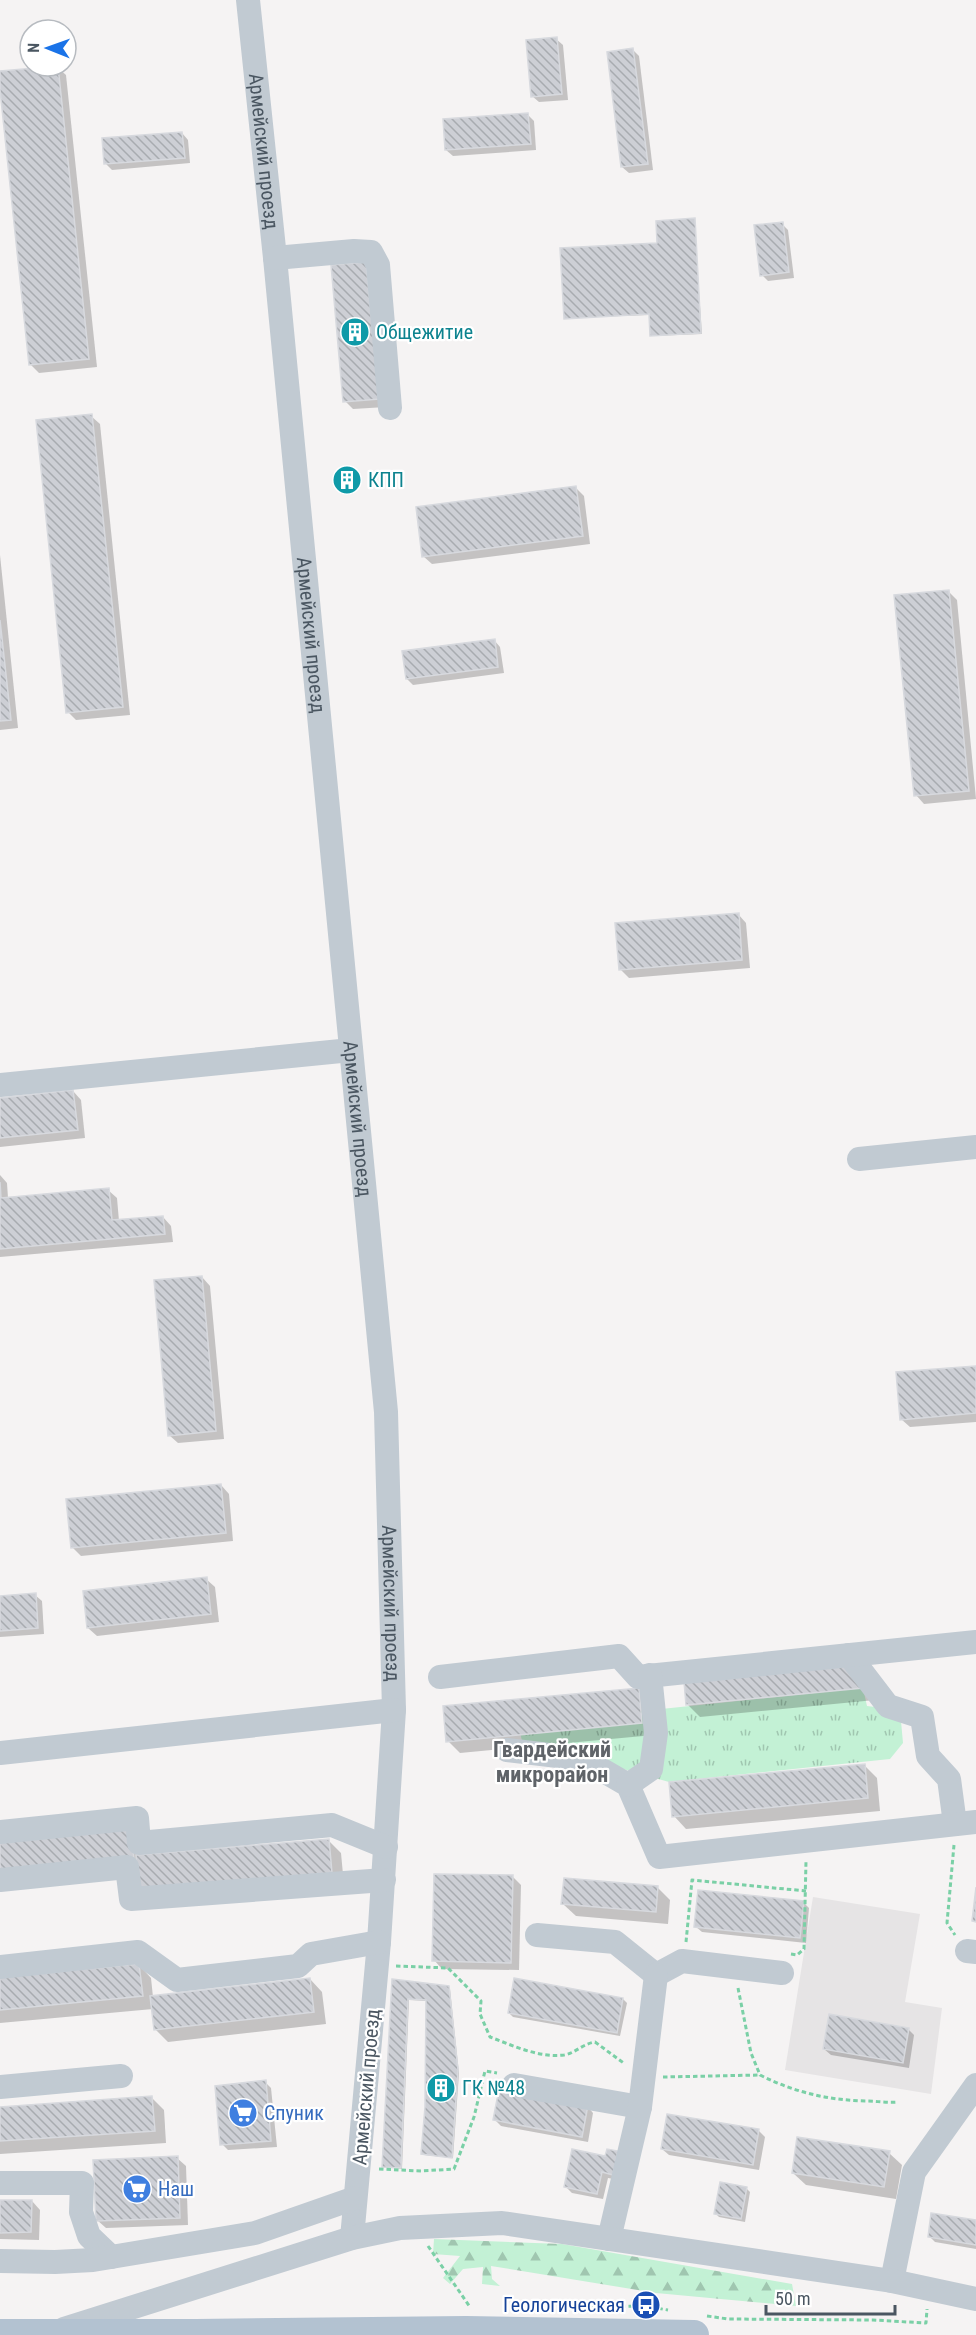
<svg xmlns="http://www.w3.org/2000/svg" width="976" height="2335" font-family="'Roboto Condensed',sans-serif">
  <defs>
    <pattern id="grass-tufts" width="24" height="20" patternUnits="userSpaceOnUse" patternTransform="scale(1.5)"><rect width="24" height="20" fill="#c3f1d5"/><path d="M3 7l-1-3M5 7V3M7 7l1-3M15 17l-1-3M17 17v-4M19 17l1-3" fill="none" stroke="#a0c6b0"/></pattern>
    <pattern id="forest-firs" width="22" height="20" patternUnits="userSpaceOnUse" patternTransform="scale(1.5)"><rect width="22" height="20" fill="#c3f1d5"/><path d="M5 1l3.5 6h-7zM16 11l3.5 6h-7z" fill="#a0c6b0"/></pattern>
    <pattern id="building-back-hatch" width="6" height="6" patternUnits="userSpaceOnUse" patternTransform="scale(1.5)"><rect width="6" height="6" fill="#cdcfd5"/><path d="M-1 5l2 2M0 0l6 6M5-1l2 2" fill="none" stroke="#a8abb0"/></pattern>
  </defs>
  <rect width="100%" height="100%" fill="#f5f3f3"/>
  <!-- education -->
  <polygon fill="#e6e4e5" points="813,1897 920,1914 905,2002 942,2008 931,2094 785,2070"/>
  <!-- grass -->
  <polygon fill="url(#grass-tufts)" points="863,1688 867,1706 900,1710 903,1743 890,1759 669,1782 616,1767 523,1745 518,1724"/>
  <!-- forest -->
  <polygon fill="url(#forest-firs)" points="434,2239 562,2244 792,2284 796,2306 656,2293 491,2266 492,2279 500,2286 482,2284 483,2267 463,2269 450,2284 443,2278 460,2256 433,2254"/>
  <!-- shadow -->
  <g fill="#0003">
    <polygon points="556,39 563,45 568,100 539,102 532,96"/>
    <polygon points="633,50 639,56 653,170 629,173 622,167"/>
    <polygon points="57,67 66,75 97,367 39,373 31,365 0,73"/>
    <polygon points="528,115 534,121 536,150 453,156 446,150"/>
    <polygon points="182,133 188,140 190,163 112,170 106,164"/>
    <polygon points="694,220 702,334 653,336 650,315 565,318 659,244"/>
    <polygon points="782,224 788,230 794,278 768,281 762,275"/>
    <polygon points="366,263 386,407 353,409 345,401"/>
    <polygon points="91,416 100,424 130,715 76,720 68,712"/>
    <polygon points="354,470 357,490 343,492 341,490"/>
    <polygon points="576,488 584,496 590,544 432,564 423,556"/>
    <polygon points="0,555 18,728 0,730"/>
    <polygon points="948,591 957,600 976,799 924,804 916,795"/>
    <polygon points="494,640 500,647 504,673 413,685 407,679"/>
    <polygon points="738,914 746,923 750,968 629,978 621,970"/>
    <polygon points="73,1091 81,1100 85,1138 0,1147 0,1099"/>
    <polygon points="0,1175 7,1183 8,1198 108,1190 117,1198 119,1221 163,1217 171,1226 173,1242 0,1257"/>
    <polygon points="202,1277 210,1286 224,1439 178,1443 169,1435"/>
    <polygon points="976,1367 976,1422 910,1427 901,1419"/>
    <polygon points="221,1485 229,1494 233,1541 81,1556 73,1548"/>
    <polygon points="206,1579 215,1587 219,1622 97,1636 88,1628"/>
    <polygon points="35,1595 42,1601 44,1634 0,1637 0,1597"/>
    <polygon points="859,1655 875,1700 700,1717 687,1704"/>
    <polygon points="638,1689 651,1702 654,1735 460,1753 448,1741"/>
    <polygon points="864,1765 877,1778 880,1811 686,1829 674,1816"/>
    <polygon points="131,1828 145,1855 328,1840 341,1853 344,1885 139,1872 0,1884"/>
    <polygon points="513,1877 521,1885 519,1970 442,1969 434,1960"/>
    <polygon points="657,1887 670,1900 668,1924 576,1916 563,1904"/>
    <polygon points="803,1902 809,1908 806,1943 702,1932 695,1926"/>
    <polygon points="139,1965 151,1978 153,1997 310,1979 322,1992 326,2024 168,2042 155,2029 153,2009 0,2023 0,1978"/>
    <polygon points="393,1980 450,1989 459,2073 453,2158 424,2155 422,2154 427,2107 427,2001 409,2000 402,2169 384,2167"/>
    <polygon points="623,1999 627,2003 620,2036 513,2017 509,2013"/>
    <polygon points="908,2029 914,2035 909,2068 831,2055 824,2049"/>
    <polygon points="265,2082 271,2088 277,2147 228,2150 222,2144"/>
    <polygon points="152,2098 164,2110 166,2143 0,2154 0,2108"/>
    <polygon points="587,2106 593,2113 588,2142 501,2126 495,2120"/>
    <polygon points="758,2130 765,2137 759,2170 669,2155 662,2149"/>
    <polygon points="889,2153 902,2165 896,2199 806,2185 793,2173"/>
    <polygon points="606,2157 619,2180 608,2178 603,2199 572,2193 566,2187"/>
    <polygon points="177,2158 186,2166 188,2225 106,2228 97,2220"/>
    <polygon points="746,2188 750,2192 745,2222 719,2217 715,2213"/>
    <polygon points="0,2201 32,2201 40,2210 39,2240 0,2239"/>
    <polygon points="976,2221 976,2249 935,2242 929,2236"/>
  </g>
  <!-- building -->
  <g fill="url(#building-back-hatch)" stroke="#d7d9de" stroke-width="1.5">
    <polygon points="557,37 562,94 531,97 526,40"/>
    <polygon points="633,48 648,164 621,167 607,52"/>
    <polygon points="58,66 89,359 29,365 0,90 0,71"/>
    <polygon points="528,113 531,144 445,150 443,119"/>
    <polygon points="182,132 185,158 104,164 102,138"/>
    <polygon points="695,218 701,333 650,336 649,314 564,319 560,248 657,243 656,221"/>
    <polygon points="783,222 789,272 760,276 754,225"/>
    <polygon points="366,262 379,399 343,402 331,265"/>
    <polygon points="92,414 123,707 66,713 36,420"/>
    <polygon points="354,469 357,489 340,491 338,470"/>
    <polygon points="576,486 583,536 422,557 416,507"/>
    <polygon points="949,590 969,791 914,796 894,595"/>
    <polygon points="0,620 11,720 0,721"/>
    <polygon points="495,639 498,667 406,679 402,651"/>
    <polygon points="739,913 742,960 619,970 615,923"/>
    <polygon points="73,1090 78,1130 0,1138 0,1098"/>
    <polygon points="0,1182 1,1198 109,1188 112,1220 163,1216 165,1234 0,1249"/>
    <polygon points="202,1276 216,1431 168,1436 154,1280"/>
    <polygon points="976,1366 976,1413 900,1420 896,1372"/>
    <polygon points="221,1484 226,1533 71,1548 66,1499"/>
    <polygon points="207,1577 211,1614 87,1628 83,1591"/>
    <polygon points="36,1593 38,1628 0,1631 0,1596"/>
    <polygon points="860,1653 863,1688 686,1705 683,1670"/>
    <polygon points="639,1688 642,1723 446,1742 443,1706"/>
    <polygon points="865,1764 868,1798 672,1817 669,1782"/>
    <polygon points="131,1827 134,1860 0,1871 0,1838"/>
    <polygon points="329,1839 332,1873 138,1889 136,1855"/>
    <polygon points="434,1874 513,1875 511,1963 432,1961"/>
    <polygon points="564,1878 658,1886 656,1912 561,1904"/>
    <polygon points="976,1887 976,1922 972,1921"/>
    <polygon points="698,1890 804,1901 800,1938 694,1927"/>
    <polygon points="139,1964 143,1996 0,2010 0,1977"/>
    <polygon points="310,1978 314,2012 154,2030 150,1996"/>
    <polygon points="514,1978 623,1998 617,2033 508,2013"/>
    <polygon points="392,1979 449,1986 458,2070 452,2158 421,2154 425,2107 426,2000 408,1999 401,2168 382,2167"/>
    <polygon points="829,2014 909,2028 903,2063 823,2049"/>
    <polygon points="266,2080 271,2141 220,2145 215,2086"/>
    <polygon points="499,2089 588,2105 582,2137 493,2120"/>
    <polygon points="152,2096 155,2131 0,2141 0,2107"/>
    <polygon points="667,2114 759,2129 753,2165 661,2149"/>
    <polygon points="797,2137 890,2151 884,2187 792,2173"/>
    <polygon points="572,2149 605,2156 607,2149 618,2151 613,2175 602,2172 597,2194 564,2187"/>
    <polygon points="178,2156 180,2218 96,2221 93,2160"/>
    <polygon points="720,2182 747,2187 741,2219 714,2214"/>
    <polygon points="0,2200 32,2200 31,2232 0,2233"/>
    <polygon points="931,2213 976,2220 976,2245 928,2237"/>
  </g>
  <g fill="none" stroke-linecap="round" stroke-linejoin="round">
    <!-- path -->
    <g stroke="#7ad0a6" stroke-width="3" stroke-dasharray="4.5 3" stroke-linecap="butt">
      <polyline points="954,1845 947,1923 955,1935"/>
      <polyline points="686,1942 692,1880 806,1891"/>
      <polyline points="791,1954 797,1955 804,1949 806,1861"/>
      <path d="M396,1966l52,2 33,33 -1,13 10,23c24,9 49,21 74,18 12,-2 18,-11 31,-13l30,22"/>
      <path d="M738,1988l13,65 9,22c34,17 67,25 105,26 11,0 22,2 33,1"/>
      <polyline points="663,2077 760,2075"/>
      <polyline points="379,2169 421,2171 454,2169 474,2117 485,2071 497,2073"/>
      <polyline points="428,2246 470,2307"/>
      <polyline points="561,2307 644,2306 668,2310"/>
      <polyline points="707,2316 728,2319 873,2320 926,2323 927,2309"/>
    </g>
    <!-- minor -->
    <g stroke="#c1cad2" stroke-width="24">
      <path id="s1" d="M248,0l27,258 111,1154 8,298 -15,232 -27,296"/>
      <polyline points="275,258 354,251 371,252 378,265 390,408"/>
      <polyline points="0,1085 351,1050"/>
      <polyline points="859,1159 976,1147"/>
      <polyline points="849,1655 888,1706 922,1717 928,1756 949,1779 955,1824"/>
      <polyline points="440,1677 619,1656 638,1677 976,1642"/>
      <polyline points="507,1750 583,1759 628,1785 659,1857 976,1822"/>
      <polyline points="0,1753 394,1710"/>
      <polyline points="628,1785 651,1769 656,1733 650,1675"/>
      <polyline points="0,1832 137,1818 139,1843 332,1825 386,1847"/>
      <polyline points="0,1880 127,1867 131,1899 384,1880"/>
      <polyline points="537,1935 615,1942 656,1975"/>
      <polyline points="967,1951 976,1952"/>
      <polyline points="0,1967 138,1952 177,1980 298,1966 311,1954 379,1942"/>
      <polyline points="656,1975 682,1961 782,1973"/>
      <polyline points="514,2085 640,2107"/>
      <polyline points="0,2087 121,2076"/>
      <polyline points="0,2183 82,2183 81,2212 89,2236 111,2257"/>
      <polyline points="609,2239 640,2107 656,1975"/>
      <polyline points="0,2261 55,2262 93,2260 255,2233 355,2198"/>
      <polyline points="892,2281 914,2172 976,2085"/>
      <polyline points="64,2329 352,2238 400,2228 502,2223 892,2281 976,2299"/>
    </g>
    <!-- major -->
    <polyline stroke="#b3c2d1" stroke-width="30" points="0,2334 196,2334 466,2331 694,2335"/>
  </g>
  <!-- icons -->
  <defs>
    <g id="building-disc" transform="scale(1.5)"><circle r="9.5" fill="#0f9aa8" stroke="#fff"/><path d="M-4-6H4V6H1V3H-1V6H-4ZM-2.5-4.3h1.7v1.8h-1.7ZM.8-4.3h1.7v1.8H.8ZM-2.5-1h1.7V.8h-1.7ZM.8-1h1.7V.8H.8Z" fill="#fff"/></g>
    <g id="supermarket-disc" transform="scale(1.5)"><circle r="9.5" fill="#3f7fe0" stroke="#fff"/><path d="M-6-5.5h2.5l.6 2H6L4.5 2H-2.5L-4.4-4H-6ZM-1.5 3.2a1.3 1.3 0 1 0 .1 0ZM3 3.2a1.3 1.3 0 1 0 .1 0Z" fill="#fff"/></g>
    <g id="bus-disc" transform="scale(1.5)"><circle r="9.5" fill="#1a4fb4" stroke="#fff"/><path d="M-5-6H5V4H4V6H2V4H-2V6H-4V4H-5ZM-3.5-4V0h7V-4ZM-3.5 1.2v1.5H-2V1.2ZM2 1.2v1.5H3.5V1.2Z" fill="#fff"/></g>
  </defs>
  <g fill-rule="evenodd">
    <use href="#building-disc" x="355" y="332"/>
    <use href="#building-disc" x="347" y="480"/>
    <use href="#building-disc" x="441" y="2088"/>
    <use href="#supermarket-disc" x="243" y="2113"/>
    <use href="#supermarket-disc" x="137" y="2189"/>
    <use href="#bus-disc" x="646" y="2305"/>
  </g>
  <g text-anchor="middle" stroke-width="4.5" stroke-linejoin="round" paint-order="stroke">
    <!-- street labels -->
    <g font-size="20" fill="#4a5661" stroke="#fff">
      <text dy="7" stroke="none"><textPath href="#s1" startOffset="152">Армейский проезд</textPath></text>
      <text dy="7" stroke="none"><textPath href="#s1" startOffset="638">Армейский проезд</textPath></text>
      <text dy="7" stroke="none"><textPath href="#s1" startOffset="1124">Армейский проезд</textPath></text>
      <text dy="7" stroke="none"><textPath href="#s1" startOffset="1610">Армейский проезд</textPath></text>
      <text transform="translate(366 2087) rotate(-85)" y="7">Армейский проезд</text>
    </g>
    <!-- culture labels -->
    <g font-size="20" fill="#0d838f" stroke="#fff" text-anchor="start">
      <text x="376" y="339">Общежитие</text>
      <text x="368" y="487">КПП</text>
      <text x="462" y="2095">ГК №48</text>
    </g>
    <!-- shop labels -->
    <g font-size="20" fill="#366cbe" stroke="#fff" text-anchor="start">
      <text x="264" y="2120">Спуник</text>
      <text x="158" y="2196">Наш</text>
    </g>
    <!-- transit labels -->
    <g font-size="20" fill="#164399" stroke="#fff" text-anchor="end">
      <text x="625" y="2312">Геологическая</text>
    </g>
    <!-- quarter labels -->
    <g font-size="22" font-weight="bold" fill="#5f6368" stroke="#fff">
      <text x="552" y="1757">Гвардейский<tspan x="552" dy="25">микрорайон</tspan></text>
    </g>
  </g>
  <!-- north arrow -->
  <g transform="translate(48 48) rotate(271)"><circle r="28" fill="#ffffff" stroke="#b7bbc0" stroke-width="1.5"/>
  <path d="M0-4.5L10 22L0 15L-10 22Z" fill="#1a73e8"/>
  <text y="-9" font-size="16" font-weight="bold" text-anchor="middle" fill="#4a5661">N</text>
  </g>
  <!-- scale -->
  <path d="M766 2305v9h129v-9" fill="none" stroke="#4a5661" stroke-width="3"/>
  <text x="775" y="2305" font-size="18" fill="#4a5661" stroke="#ffffff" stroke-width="4.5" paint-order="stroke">50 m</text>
</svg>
